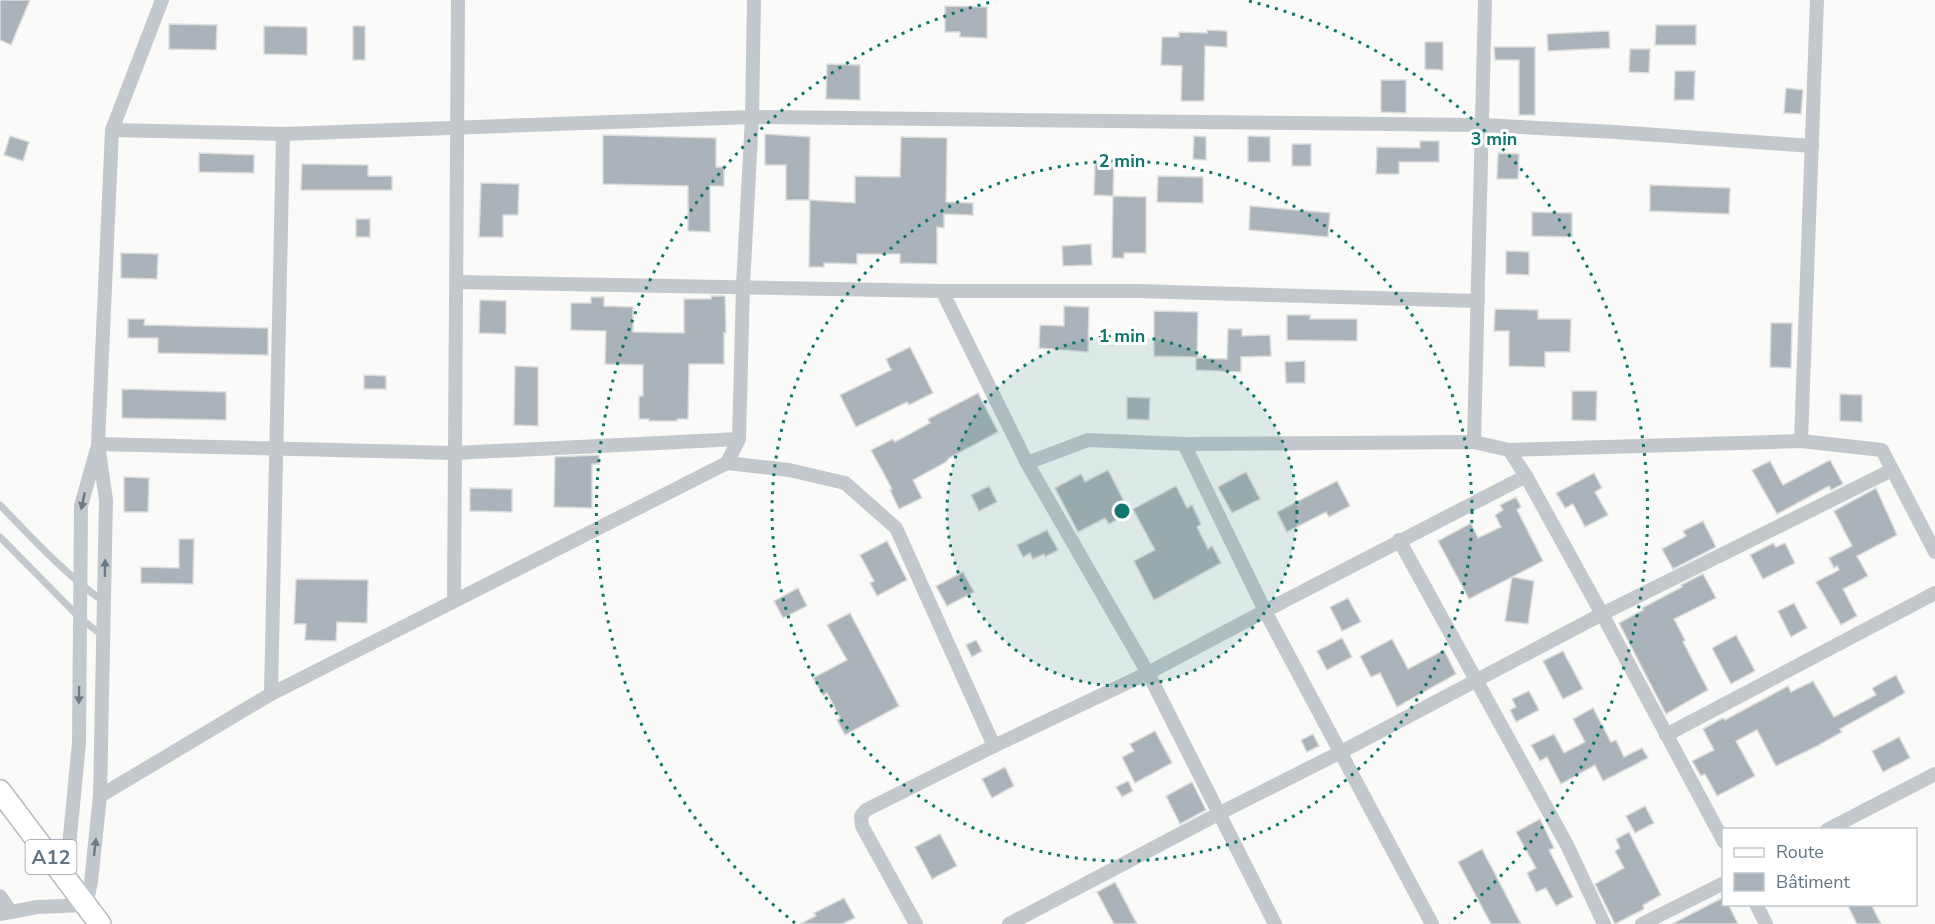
<svg xmlns="http://www.w3.org/2000/svg" width="1935" height="924" font-family="'Nunito Sans',sans-serif">
  <rect width="100%" height="100%" fill="#fafaf8"/>
  <!-- building -->
  <g fill="#aab3b9" stroke="#dcdcda" stroke-width="1.5">
    <polygon points="0,0 30,0 11,45 0,40"/>
    <polygon points="945,6 987,7 987,38 960,37 960,32 945,32"/>
    <polygon points="169,24 217,25 216,50 169,49"/>
    <polygon points="1656,25 1696,25 1696,45 1655,45"/>
    <polygon points="264,26 307,27 307,55 264,54"/>
    <rect x="353" y="26" width="12" height="34"/>
    <polygon points="1207,30 1227,31 1227,47 1205,46 1204,101 1181,101 1182,66 1161,65 1162,37 1179,37 1179,32 1207,33"/>
    <polygon points="1609,31 1610,48 1548,51 1547,34"/>
    <polygon points="1425,42 1443,42 1443,70 1425,69"/>
    <polygon points="1494,47 1535,47 1535,115 1519,115 1519,60 1495,60"/>
    <polygon points="1630,49 1650,49 1649,73 1629,72"/>
    <polygon points="827,64 860,65 860,100 826,99"/>
    <polygon points="1675,71 1695,71 1694,100 1674,100"/>
    <polygon points="1381,80 1406,80 1406,113 1381,112"/>
    <polygon points="1786,88 1803,90 1801,114 1784,113"/>
    <polygon points="765,134 810,137 809,200 786,200 786,165 765,165"/>
    <polygon points="603,135 716,138 716,167 724,167 724,186 710,186 710,232 688,231 688,186 603,184"/>
    <polygon points="10,136 29,142 23,161 4,155"/>
    <polygon points="1194,136 1206,137 1206,160 1193,159"/>
    <polygon points="1248,136 1270,137 1270,162 1248,162"/>
    <polygon points="901,137 947,138 946,202 973,203 973,215 944,214 944,228 937,227 937,264 900,263 900,254 857,254 857,264 824,263 824,267 809,267 810,200 855,203 855,176 900,177"/>
    <polygon points="1420,141 1439,141 1439,162 1399,162 1399,174 1376,174 1377,147 1420,148"/>
    <rect x="1292" y="144" width="19" height="22"/>
    <polygon points="199,153 254,155 254,173 199,172"/>
    <polygon points="1498,153 1519,154 1518,179 1497,179"/>
    <polygon points="302,164 368,165 368,176 392,176 392,190 301,190"/>
    <polygon points="1095,164 1114,164 1113,196 1094,195"/>
    <polygon points="1158,176 1203,177 1203,203 1157,202"/>
    <polygon points="481,183 519,184 518,215 503,215 503,237 479,237"/>
    <polygon points="1650,185 1730,188 1729,214 1650,211"/>
    <polygon points="1113,196 1146,197 1146,253 1124,253 1124,258 1112,258"/>
    <polygon points="1250,206 1330,213 1328,237 1249,230"/>
    <polygon points="1532,212 1572,213 1572,237 1532,236"/>
    <rect x="356" y="219" width="14" height="18"/>
    <polygon points="1091,244 1092,265 1063,266 1062,246"/>
    <polygon points="1506,251 1529,252 1529,275 1506,274"/>
    <polygon points="121,253 158,254 157,279 121,278"/>
    <polygon points="711,296 725,296 726,333 724,333 724,364 689,364 688,419 677,419 677,421 649,421 649,419 639,419 639,396 643,396 643,365 605,364 606,331 571,330 571,303 591,303 591,297 604,297 604,306 633,307 633,332 684,333 684,299 711,299"/>
    <polygon points="480,300 506,301 506,334 479,333"/>
    <polygon points="1064,306 1089,307 1088,352 1039,348 1040,325 1064,326"/>
    <polygon points="1495,309 1538,310 1538,319 1571,319 1570,352 1545,352 1545,367 1509,366 1509,331 1494,331"/>
    <polygon points="1154,311 1198,312 1197,357 1154,356"/>
    <polygon points="1287,315 1310,315 1310,319 1357,319 1357,341 1287,340"/>
    <polygon points="128,319 145,319 144,325 268,328 268,355 158,353 158,338 128,338"/>
    <polygon points="1771,323 1792,323 1791,368 1770,367"/>
    <polygon points="1228,329 1242,329 1242,336 1270,335 1271,356 1241,357 1241,372 1196,370 1196,358 1227,359"/>
    <polygon points="910,347 933,393 909,405 907,402 856,427 840,395 891,370 886,359"/>
    <polygon points="1305,361 1305,383 1286,383 1285,362"/>
    <polygon points="515,366 538,367 538,426 514,425"/>
    <polygon points="364,375 386,376 386,389 364,389"/>
    <polygon points="122,389 226,392 226,420 122,418"/>
    <polygon points="1572,391 1597,391 1596,421 1572,420"/>
    <polygon points="978,393 998,432 949,458 946,462 913,480 922,498 899,509 890,490 892,489 871,450 893,439 895,442 930,423 928,419"/>
    <polygon points="1840,394 1862,395 1862,422 1840,421"/>
    <polygon points="1127,397 1150,398 1149,420 1127,419"/>
    <polygon points="599,455 599,464 592,464 592,508 554,507 555,457"/>
    <polygon points="1830,460 1843,484 1831,490 1829,486 1777,514 1752,470 1770,461 1783,485"/>
    <polygon points="1108,470 1130,513 1109,524 1105,518 1078,532 1055,488 1081,474 1085,482"/>
    <polygon points="1246,472 1260,499 1232,513 1218,487"/>
    <polygon points="1594,473 1602,488 1595,492 1608,515 1585,527 1573,504 1565,508 1556,493"/>
    <polygon points="124,477 149,478 148,512 124,512"/>
    <polygon points="1337,481 1350,506 1329,517 1326,512 1287,532 1277,512"/>
    <polygon points="989,486 997,502 979,511 971,495"/>
    <polygon points="1176,486 1187,508 1192,505 1201,524 1197,527 1208,549 1212,546 1221,563 1154,600 1134,561 1155,550 1133,509"/>
    <polygon points="470,488 512,489 512,512 470,511"/>
    <polygon points="1876,488 1897,535 1857,556 1868,576 1843,589 1857,616 1841,625 1816,582 1839,570 1837,566 1834,568 1829,558 1852,546 1834,511"/>
    <polygon points="1516,497 1521,507 1517,510 1543,561 1469,599 1438,541 1471,523 1478,538 1501,527 1495,515 1503,510 1500,505"/>
    <polygon points="1703,521 1716,547 1673,569 1662,549 1686,536 1683,531"/>
    <polygon points="1047,530 1058,550 1045,557 1044,554 1033,559 1030,553 1023,557 1017,545"/>
    <polygon points="179,539 194,539 193,584 141,583 141,567 179,568"/>
    <polygon points="887,541 907,580 877,596 870,583 874,581 860,555"/>
    <polygon points="1773,543 1776,547 1785,543 1795,563 1763,579 1750,555"/>
    <polygon points="963,572 974,592 947,606 936,586"/>
    <polygon points="1703,574 1716,598 1674,619 1685,640 1683,642 1708,690 1666,714 1619,623 1643,610 1642,608 1682,587 1681,585"/>
    <polygon points="1512,577 1534,581 1528,624 1505,621"/>
    <polygon points="296,579 368,580 367,623 337,622 336,641 305,640 306,624 294,624"/>
    <polygon points="798,588 807,606 783,618 774,601"/>
    <polygon points="1348,598 1361,622 1342,631 1330,607"/>
    <polygon points="1794,603 1807,628 1791,637 1778,611"/>
    <polygon points="850,613 899,706 845,735 837,720 840,718 827,693 823,696 813,678 847,660 827,625"/>
    <polygon points="1736,635 1755,671 1731,684 1712,648"/>
    <polygon points="1342,638 1352,657 1327,670 1317,651"/>
    <polygon points="1392,639 1408,669 1444,650 1456,674 1397,707 1380,673 1371,677 1360,656"/>
    <polygon points="976,640 982,651 972,657 966,645"/>
    <polygon points="1563,651 1583,689 1563,699 1543,661"/>
    <polygon points="1896,675 1905,693 1840,729 1842,732 1817,746 1776,766 1757,730 1736,741 1755,776 1717,796 1705,774 1701,776 1692,761 1714,750 1703,729 1723,718 1725,720 1788,686 1791,692 1813,681 1834,717 1876,695 1872,688"/>
    <polygon points="1529,691 1539,710 1516,722 1510,710 1516,707 1512,699"/>
    <polygon points="1593,708 1611,742 1616,740 1624,757 1642,748 1648,758 1603,781 1595,765 1561,784 1547,757 1540,761 1531,745 1554,734 1564,753 1585,742 1573,719"/>
    <polygon points="1155,731 1172,763 1135,783 1122,757 1134,751 1130,744"/>
    <polygon points="1313,734 1319,746 1307,752 1301,740"/>
    <polygon points="1899,737 1910,758 1883,772 1872,751"/>
    <polygon points="1005,767 1014,786 992,798 982,779"/>
    <polygon points="1128,781 1133,791 1122,797 1116,787"/>
    <polygon points="1192,782 1206,810 1180,824 1166,796"/>
    <polygon points="1645,806 1654,823 1635,833 1626,816"/>
    <polygon points="1540,819 1554,848 1549,850 1573,897 1556,906 1546,888 1536,892 1527,873 1536,868 1516,832"/>
    <polygon points="1629,832 1661,895 1643,905 1644,909 1615,924 1595,884 1624,868 1615,851 1620,848 1616,839"/>
    <polygon points="940,834 957,866 932,879 915,847"/>
    <polygon points="1482,849 1521,924 1491,924 1458,862"/>
    <polygon points="1115,882 1137,924 1114,924 1097,892"/>
    <polygon points="1724,897 1724,904 1728,904 1738,924 1672,924"/>
    <polygon points="844,898 855,918 842,924 800,924 816,916 814,913"/>
    <polygon points="1847,904 1871,904 1881,924 1857,924"/>
  </g>
  <g fill="none" stroke-linecap="round" stroke-linejoin="round">
    <!-- primary casing -->
    <g stroke="#b5babe" stroke-width="24">
      <polyline id="primary" points="0,791 100,924"/>
    </g>
    <!-- lane -->
    <g stroke="#c3c8cc" stroke-width="7">
      <path d="M0,505c33,34 65,69 104,97"/>
      <polyline points="0,537 80,618 103,636"/>
    </g>
    <!-- street -->
    <g stroke="#c3c8cc" stroke-width="14">
      <polyline points="112,130 283,134 752,117 1481,125 1615,132 1812,146"/>
      <polyline points="456,282 942,291 1137,291 1478,301"/>
      <polyline points="942,291 1027,463 1148,673 1275,924"/>
      <polyline points="1801,441 1817,0"/>
      <polyline points="1474,442 1485,0"/>
      <polyline points="98,444 455,453 739,439"/>
      <polyline points="1184,444 1265,611 1432,924"/>
      <polyline points="1509,450 1526,476 1602,614 1724,842"/>
      <polyline points="727,463 789,470 845,483 896,528 994,746"/>
      <polyline points="1027,463 1088,440 1184,444 1474,442 1509,450 1801,441 1882,450 1935,552"/>
      <polyline points="1399,540 1567,845 1604,924"/>
      <polyline points="454,600 458,0"/>
      <polyline points="271,694 283,134"/>
      <polyline points="1666,735 1935,593"/>
      <polyline points="100,796 271,694 727,463 739,439 743,286 752,117 754,0"/>
      <polyline points="1827,830 1935,774"/>
      <polyline points="66,877 79,743 81,506 97,449"/>
      <polyline points="0,896 10,911"/>
      <polyline points="1756,904 1766,924"/>
      <polyline points="0,914 37,907 86,905 91,882 100,796 106,500 98,444 112,130 162,0"/>
      <polyline points="916,924 862,826 861,816 866,810 994,746 1148,673 1265,611 1526,476"/>
      <polyline points="1009,924 1220,813 1341,752 1602,614 1892,470"/>
      <polyline points="1642,924 1724,883"/>
    </g>
    <!-- primary -->
    <use href="#primary" stroke="#fff" stroke-width="21"/>
  </g>
  <!-- one-way arrows -->
  <defs><path id="oneway-solid" d="M-6-.8H1V-3.2L6.5 0L1 3.2V.8H-6Z" transform="scale(1.5)"/></defs>
  <g fill="#6a7a87">
    <use href="#oneway-solid" transform="translate(83 501) rotate(102)"/>
    <use href="#oneway-solid" transform="translate(105 568) rotate(-89)"/>
    <use href="#oneway-solid" transform="translate(79 695) rotate(91)"/>
    <use href="#oneway-solid" transform="translate(95 847) rotate(-83)"/>
  </g>
  <!-- distance rings -->
  <circle cx="1122" cy="511" r="175" fill="#0f766e" fill-opacity=".12"/>
  <g fill="none" stroke="#0f766e" stroke-width="3" stroke-dasharray="3 6">
    <circle cx="1122" cy="511" r="175"/>
    <circle cx="1122" cy="511" r="350"/>
    <path d="M795 923A526 526 0 0 1 995 1M1249 1A526 526 0 0 1 1449 923"/>
  </g>
  <g text-anchor="middle" stroke-width="6" stroke-linejoin="round" paint-order="stroke">
    <!-- shield labels -->
    <rect fill="#fff" stroke="#939fa8" stroke-width="1.5" x="25.5" y="840" width="51" height="34" rx="4.5"/>
    <g font-size="20" font-weight="bold" fill="#657683">
      <text x="51" y="864">A12</text>
    </g>
  </g>
  <circle cx="1122" cy="511" r="9" fill="#0f766e" stroke="#fff" stroke-width="3"/>
  <g font-size="18" text-anchor="middle" font-weight="bold" fill="#0f766e" stroke="#fff" stroke-width="6" stroke-linejoin="round" paint-order="stroke">
    <text x="1494" y="145">3 min</text>
    <text x="1122" y="167">2 min</text>
    <text x="1122" y="342">1 min</text>
  </g>
  <!-- legend -->
  <rect x="1722" y="828" width="195" height="78" fill="#ffffff" stroke="#c1c8cd" stroke-width="1.5"/>
  <rect x="1734" y="848" width="30" height="9" fill="#ffffff" stroke="#c1c8cd" stroke-width="1.5"/>
  <text x="1776" y="858" font-size="18" fill="#657683">Route</text>
  <rect x="1734" y="873" width="30" height="18" fill="#aab3b9" stroke="#c1c8cd" stroke-width="1.5"/>
  <text x="1776" y="888" font-size="18" fill="#657683">Bâtiment</text>
</svg>
